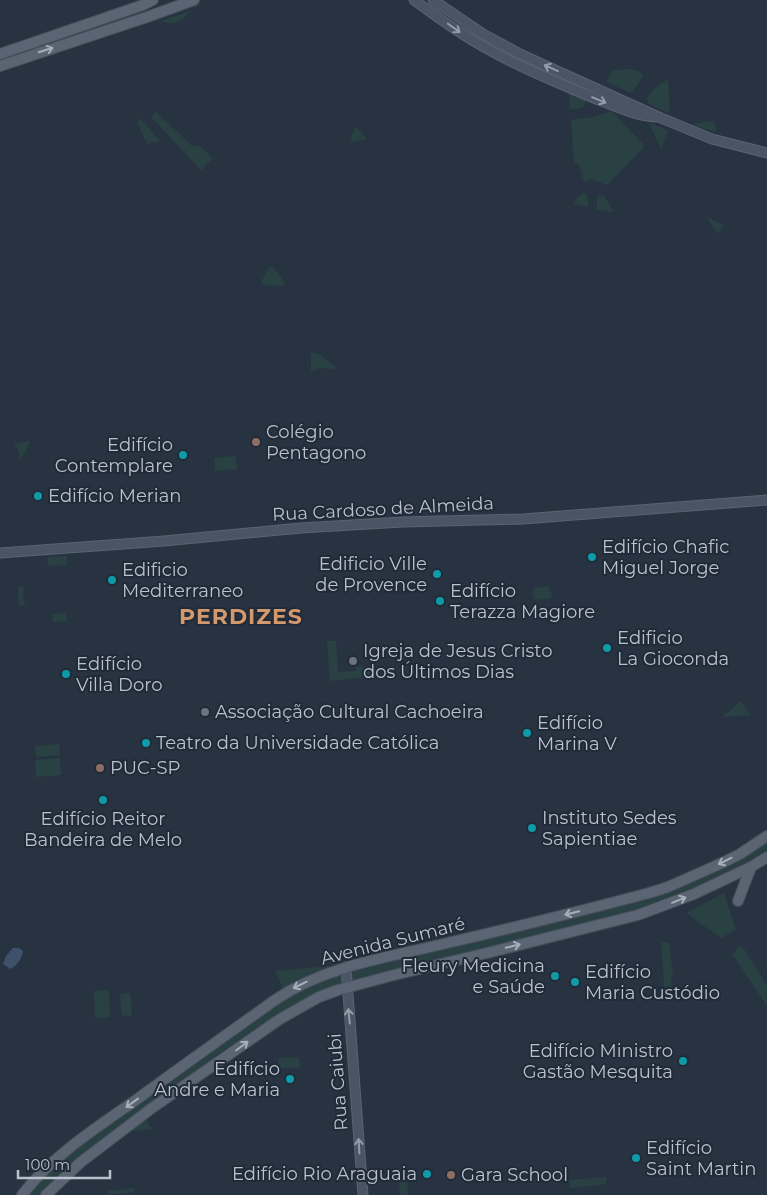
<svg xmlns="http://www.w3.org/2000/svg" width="767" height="1195" font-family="Montserrat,sans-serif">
  <rect width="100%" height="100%" fill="#283342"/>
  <!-- green -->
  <g fill="#2a4143">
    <path d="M190,11c-7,11 -17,15 -29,10z"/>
    <path d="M626,69c6,0 13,1 17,6l-1,3 -11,15 -25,-11 6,-11z"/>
    <path d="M668,79l2,34c-34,-11 -26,-17 -2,-34z"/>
    <path d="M569,93l15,5 2,3c-1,8 -9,7 -16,8z"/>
    <polygon points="610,111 615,115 645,146 607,185 591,179 584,182 579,164 574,162 571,120 594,117"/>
    <polygon points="156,112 192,146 199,146 213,158 201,170 151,117"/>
    <polygon points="140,118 160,141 147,144 137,122"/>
    <polygon points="714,121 716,129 715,132 693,125 694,124"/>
    <polygon points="649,123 668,130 661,149"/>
    <polygon points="355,127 366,137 366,139 350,143"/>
    <polygon points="583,193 586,194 588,197 588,207 573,204 578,197"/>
    <polygon points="599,195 604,196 614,212 597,210 597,198"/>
    <polygon points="707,217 725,226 721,229 718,234"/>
    <path d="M270,266c6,3 11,12 15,18l-1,2 -22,-1 -1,-3z"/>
    <polygon points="311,352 319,354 336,367 335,369 319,368 313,371 311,371"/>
    <polygon points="30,441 26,451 20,460 18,450 14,444"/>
    <polygon points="236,456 237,469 215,471 214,458"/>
    <polygon points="67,556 67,565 48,566 47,557"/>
    <polygon points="549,586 552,598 534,600 532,591 535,588"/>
    <polygon points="18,587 24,587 23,594 25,605 19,606"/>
    <polygon points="66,613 67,621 53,622 53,614"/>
    <polygon points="327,641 336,641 338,672 356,671 356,667 372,666 373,676 330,681"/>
    <polygon points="740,701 751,715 721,717 731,710"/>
    <polygon points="59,744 60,755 36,757 35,746"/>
    <polygon points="60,758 61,775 36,777 35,760"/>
    <path d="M767,840v9c-14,9 -28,19 -43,26 -33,17 -71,29 -105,41l-306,80 -30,15 -62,41 -137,102 -23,20 -22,21h-12l27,-30 44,-35 210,-147 198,-50 118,-29z"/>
    <polygon points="724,893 736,930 721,938 686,913"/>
    <polygon points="669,942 673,977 671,977 673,999 665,1000 661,943"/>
    <polygon points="739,946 741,946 744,949 767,985 767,1006 733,955"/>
    <polygon points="330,966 337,968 283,991 281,984 275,971"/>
    <polygon points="109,990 110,1017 95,1018 94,991"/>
    <polygon points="130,993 132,1015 122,1016 120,994"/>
    <polygon points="299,1057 300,1067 279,1069 279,1058"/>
    <path d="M147,1118c0,5 2,8 6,11l-30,3z"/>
    <polygon points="606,1177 606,1184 572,1188 570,1187 569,1182 570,1180"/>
    <polygon points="407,1181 408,1195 400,1195 399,1182"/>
    <polygon points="134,1188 134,1192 108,1195 108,1191"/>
  </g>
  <!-- water -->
  <path fill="#3e516b" d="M13,948h6l4,3c-1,7 -6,15 -13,18l-7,-5 3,-8z"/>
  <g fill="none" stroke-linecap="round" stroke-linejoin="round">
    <!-- secondary casing -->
    <g stroke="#5a636f" stroke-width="11">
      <g id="secondary">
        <path d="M414,0c15,11 31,23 47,33 40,26 85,45 128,63 21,8 43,19 66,21"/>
        <polyline points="433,0 483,34 520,54 661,118 712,139 767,153"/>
        <polyline points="0,553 164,541 301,528 403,522 523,519 767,500"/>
        <polyline points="346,967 363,1195"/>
      </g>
    </g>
    <!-- primary casing -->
    <g stroke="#464e5b" stroke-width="12">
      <g id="primary">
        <polyline points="0,54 143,5 153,0"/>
        <polyline points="0,66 147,17 194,0"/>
        <polyline points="738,901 751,867"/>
        <path d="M22,1195c30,-39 74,-67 114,-95 46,-34 93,-67 139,-100 50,-34 111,-42 168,-56 69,-16 138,-33 206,-51l19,-6 54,-24 18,-9 27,-18"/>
        <polyline points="46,1195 81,1162 152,1108 280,1019 319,997 338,990 394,975 487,953 638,915 694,894 751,867 767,857"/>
      </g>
    </g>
    <!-- secondary -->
    <use href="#secondary" stroke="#4a5465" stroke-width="9"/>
    <!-- primary -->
    <use href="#primary" stroke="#5a6472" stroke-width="10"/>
  </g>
  <!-- one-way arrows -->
  <defs><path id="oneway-shaft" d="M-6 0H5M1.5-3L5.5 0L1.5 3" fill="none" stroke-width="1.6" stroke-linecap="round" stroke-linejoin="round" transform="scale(1.25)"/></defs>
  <g stroke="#929ba8">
    <use href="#oneway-shaft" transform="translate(454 28) rotate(35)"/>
    <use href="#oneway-shaft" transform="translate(551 68) rotate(-156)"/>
    <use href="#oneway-shaft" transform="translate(599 100) rotate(22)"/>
    <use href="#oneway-shaft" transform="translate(349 1016) rotate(-96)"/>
    <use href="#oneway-shaft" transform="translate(359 1146) rotate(-93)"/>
  </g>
  <g stroke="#a6aeba">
    <use href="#oneway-shaft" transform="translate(46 50) rotate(-18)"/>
    <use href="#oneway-shaft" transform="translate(725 861) rotate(154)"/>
    <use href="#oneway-shaft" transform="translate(679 900) rotate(-22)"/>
    <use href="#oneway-shaft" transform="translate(572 913) rotate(166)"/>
    <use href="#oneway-shaft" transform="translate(513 946) rotate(-14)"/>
    <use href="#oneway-shaft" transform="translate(300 985) rotate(154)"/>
    <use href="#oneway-shaft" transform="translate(242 1046) rotate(-37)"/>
    <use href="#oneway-shaft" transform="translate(132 1103) rotate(144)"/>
  </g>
  <!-- markers -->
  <g fill="#8d6e63" stroke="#212a38" stroke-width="2">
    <circle cx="256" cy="442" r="5"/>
    <circle cx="100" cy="768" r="5"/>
    <circle cx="451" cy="1175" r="5"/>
  </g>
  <g fill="#0f9aa8" stroke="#212a38" stroke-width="2">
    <circle cx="183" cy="455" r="5"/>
    <circle cx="38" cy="496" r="5"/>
    <circle cx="592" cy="557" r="5"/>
    <circle cx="437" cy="574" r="5"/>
    <circle cx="112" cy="580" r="5"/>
    <circle cx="440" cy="601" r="5"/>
    <circle cx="607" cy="648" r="5"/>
    <circle cx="66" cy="674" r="5"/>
    <circle cx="527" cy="733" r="5"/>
    <circle cx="146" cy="743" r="5"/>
    <circle cx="103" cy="800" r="5"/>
    <circle cx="532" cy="828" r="5"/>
    <circle cx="555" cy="976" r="5"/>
    <circle cx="575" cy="982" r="5"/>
    <circle cx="683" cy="1061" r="5"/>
    <circle cx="290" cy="1079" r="5"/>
    <circle cx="636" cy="1158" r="5"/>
    <circle cx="427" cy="1174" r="5"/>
  </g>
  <g fill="#6b7280" stroke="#212a38" stroke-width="2">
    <circle cx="353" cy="661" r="5"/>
    <circle cx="205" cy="712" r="5"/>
  </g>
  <g text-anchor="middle" stroke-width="4" stroke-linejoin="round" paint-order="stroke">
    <!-- poi labels -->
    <g font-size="18" fill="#b9c1cc" stroke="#212a38" text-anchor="start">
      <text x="266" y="438">Colégio<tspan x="266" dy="21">Pentagono</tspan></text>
      <text x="173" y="451" text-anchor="end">Edifício<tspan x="173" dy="21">Contemplare</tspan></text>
      <text x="48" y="502">Edifício Merian</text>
      <text x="602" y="553">Edifício Chafic<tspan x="602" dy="21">Miguel Jorge</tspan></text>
      <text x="427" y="570" text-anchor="end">Edificio Ville<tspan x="427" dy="21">de Provence</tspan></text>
      <text x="122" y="576">Edificio<tspan x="122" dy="21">Mediterraneo</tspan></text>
      <text x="450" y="597">Edifício<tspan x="450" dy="21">Terazza Magiore</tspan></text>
      <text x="617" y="644">Edificio<tspan x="617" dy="21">La Gioconda</tspan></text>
      <text x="363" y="657">Igreja de Jesus Cristo<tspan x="363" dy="21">dos Últimos Dias</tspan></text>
      <text x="76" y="670">Edifício<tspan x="76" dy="21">Villa Doro</tspan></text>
      <text x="215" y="718">Associação Cultural Cachoeira</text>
      <text x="537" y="729">Edifício<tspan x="537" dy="21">Marina V</tspan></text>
      <text x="156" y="749">Teatro da Universidade Católica</text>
      <text x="110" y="774">PUC-SP</text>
      <text x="542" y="824">Instituto Sedes<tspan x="542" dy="21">Sapientiae</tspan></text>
      <text x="103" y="825" text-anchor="middle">Edifício Reitor<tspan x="103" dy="21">Bandeira de Melo</tspan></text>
      <text x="545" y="972" text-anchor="end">Fleury Medicina<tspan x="545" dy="21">e Saúde</tspan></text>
      <text x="585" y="978">Edifício<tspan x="585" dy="21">Maria Custódio</tspan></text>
      <text x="673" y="1057" text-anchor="end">Edifício Ministro<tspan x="673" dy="21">Gastão Mesquita</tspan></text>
      <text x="280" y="1075" text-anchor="end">Edifício<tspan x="280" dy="21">Andre e Maria</tspan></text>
      <text x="646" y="1154">Edifício<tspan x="646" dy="21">Saint Martin</tspan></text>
      <text x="417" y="1180" text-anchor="end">Edifício Rio Araguaia</text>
      <text x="461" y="1181">Gara School</text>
    </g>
    <!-- street labels -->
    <g font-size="18" fill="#b9c1cc" stroke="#212a38">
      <text transform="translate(383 509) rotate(-3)" y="6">Rua Cardoso de Almeida</text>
      <text transform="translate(393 941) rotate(-14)" y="6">Avenida Sumaré</text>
      <text transform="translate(338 1082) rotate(-94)" y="6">Rua Caiubi</text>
    </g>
    <!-- district labels -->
    <g font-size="22" font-weight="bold" letter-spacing="1" fill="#d3996d" stroke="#212a38">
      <text x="241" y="624">PERDIZES</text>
    </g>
  </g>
  <!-- scale -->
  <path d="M18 1170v8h92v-8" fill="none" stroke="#b9c1cc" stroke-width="2.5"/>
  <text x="25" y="1170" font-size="15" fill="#b9c1cc" stroke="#212a38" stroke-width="4" paint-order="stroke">100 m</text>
</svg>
